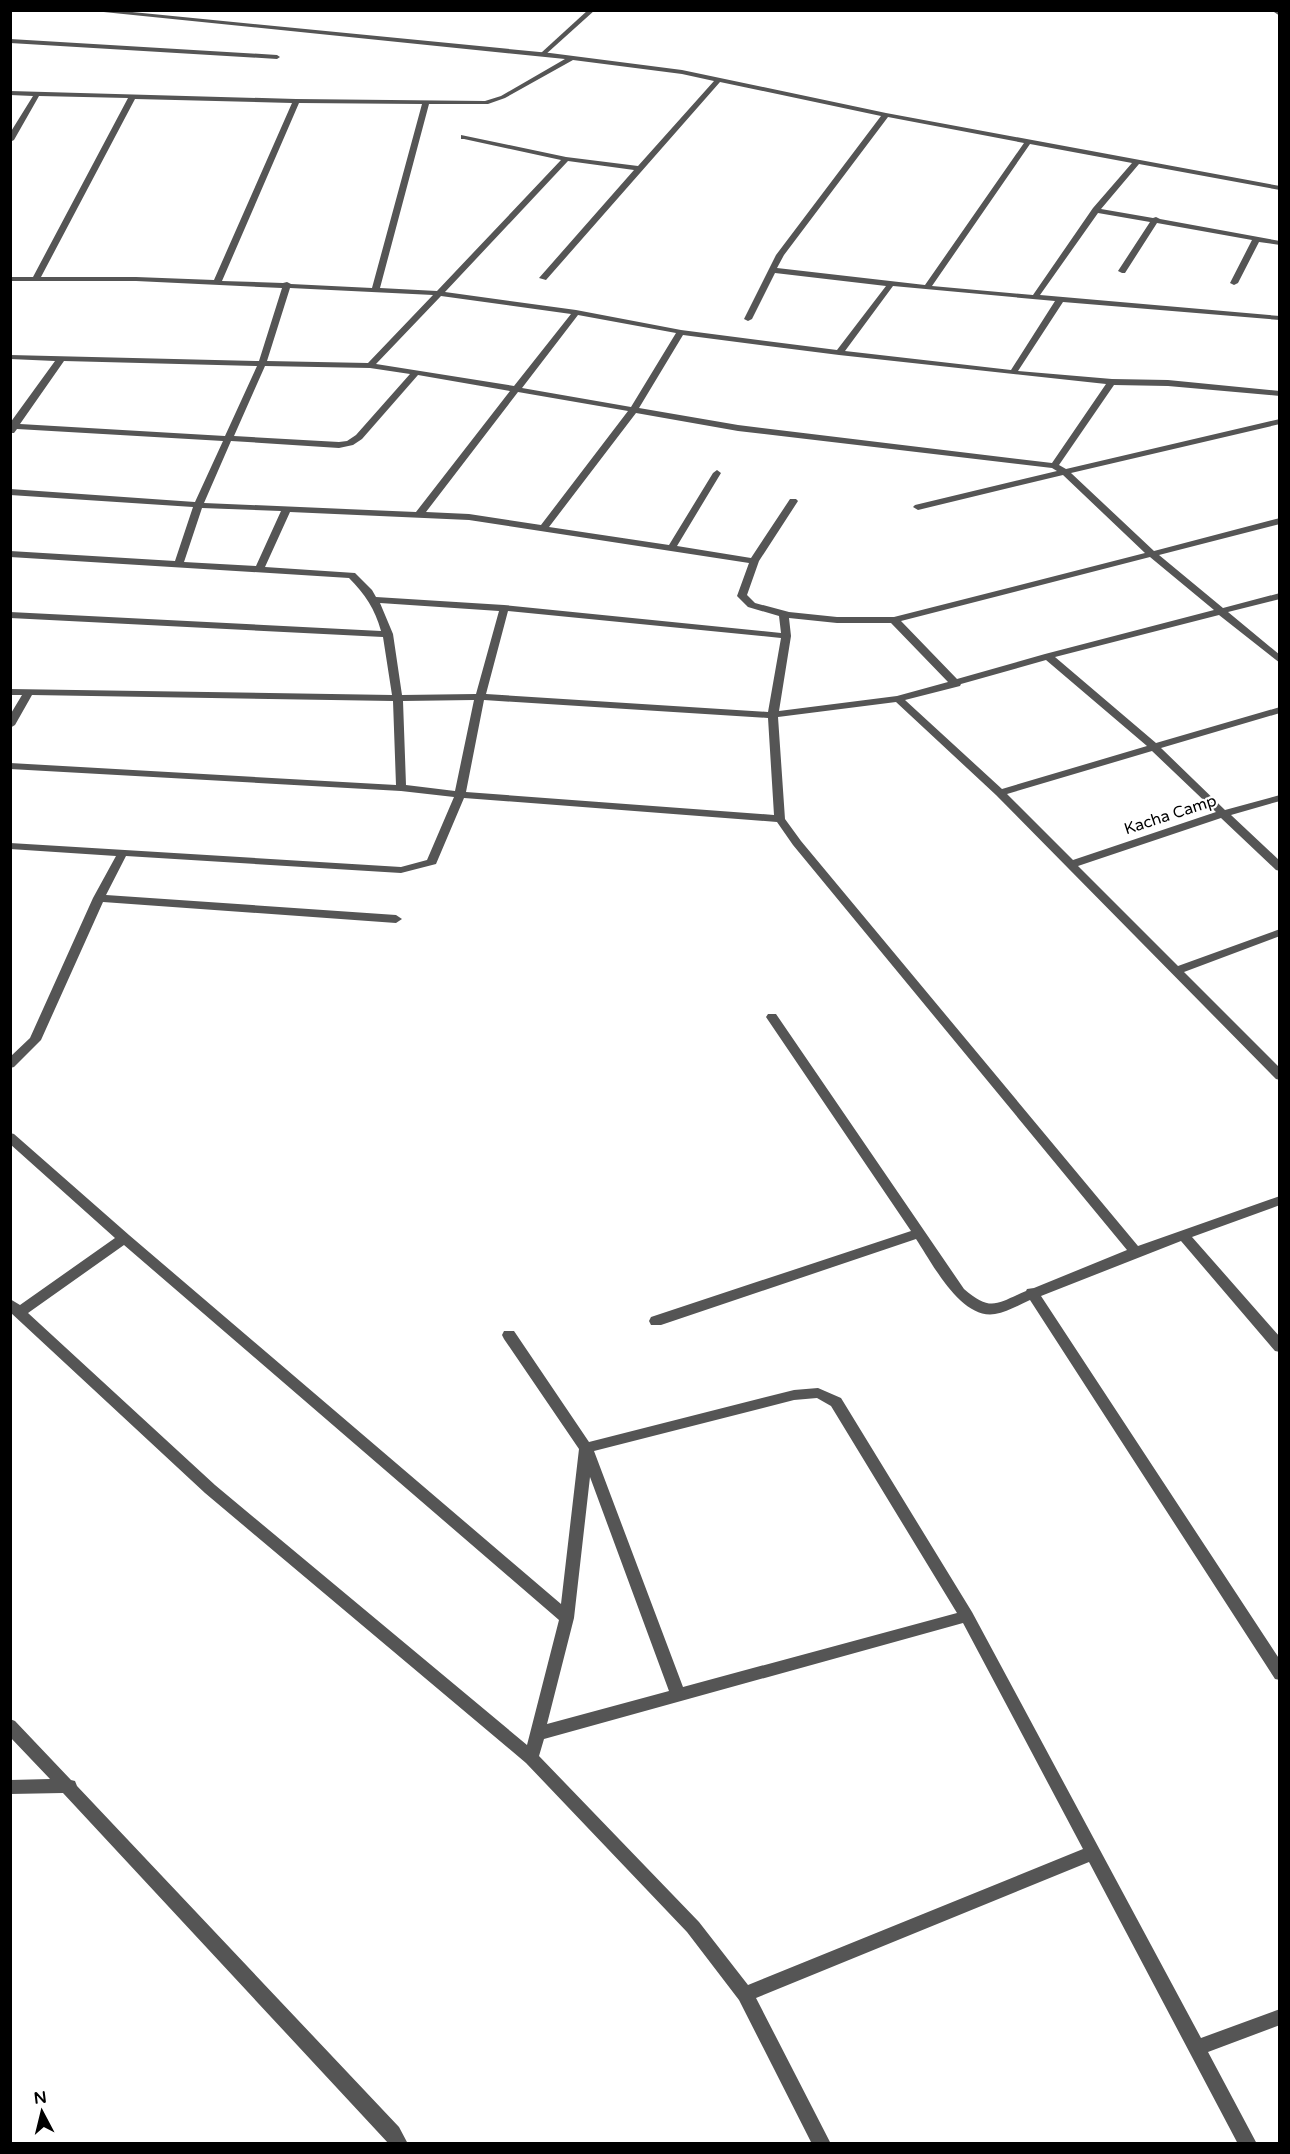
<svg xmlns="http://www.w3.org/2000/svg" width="1290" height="2154" font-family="'Varela Round',sans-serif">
  <rect width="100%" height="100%" fill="#fff"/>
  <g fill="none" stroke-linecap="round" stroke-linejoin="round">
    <!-- lane -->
    <polygon fill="#555" fill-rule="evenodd" points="588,10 595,10 545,55 541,55 541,53"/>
    <!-- street -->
    <g fill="#555" fill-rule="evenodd">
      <path d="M84,10h28l438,43 132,17 204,43 394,73v4l-141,-26 -38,45 52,9 3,-1 4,2 120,22v4l-21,-3 -21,41 -4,2 -4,-2 22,-43 -95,-17 -32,50h-3l-4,-2 32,-49 -52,-9 -58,82 240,21v4l-217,-18 -45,69 94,8 56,1 112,11v5l-112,-10 -54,-1 -55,80 7,4 214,-50v5l-209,49 83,78 126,-33v6l-121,31 64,53 57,-15v6l-52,13 52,43v8l-61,-48 -164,42 101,86 124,-36v6l-119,35 64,62 55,-15v6l-49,14 49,46v10l-4,-1 -55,-52 -143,48 100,100 102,-37v7l-96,36 96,96v12l-4,-1 -280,-284 -100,-93 -118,15 7,102 16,22 337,405 142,-50v9l-88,32 88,100v15l-5,-1 -94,-110 -140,55 239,364v20l-5,-1 -245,-379c-11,5 -23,12 -35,14 -34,6 -63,-51 -79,-75l-255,86h-10l-2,-4 2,-4 260,-86 -143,-211 -2,-3 2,-3h8l188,275c27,23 32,15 62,2l1,-2 7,-1 93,-38 -334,-405 -16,-23 -313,-24 -28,66 -35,9 -275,-17 -20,39 290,20 6,4 -6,4 -293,-21 -62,138 -27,27 -4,1v-11l20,-19 63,-140 23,-42 -106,-7v-6l391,24 26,-7 27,-63 -53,-6 -391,-22v-6l386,22 -3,-84 -361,-6 -17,30 -5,3v-13l12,-20h-12v-6l382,6 -9,-58 -373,-19v-6l371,19c-6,-22 -16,-37 -32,-53l-339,-21v-6l165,10 18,-54 -183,-12v-6l185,13 28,-61 -206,-12 -3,4h-4v-10l45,-62 -45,-2v-4l249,6 23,-73 -146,-7h-126v-4h23l95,-179 -89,-2 -25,44 -4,2v-9l23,-37 -23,-1v-4l286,8 189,2 16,-5 64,-37zM573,60l109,14 32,7 -76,85 -72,-9 -105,-22v4h3l97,21 -124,131 -57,-3 49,-184h59l17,-6zM720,82l161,34 -105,139 -32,64 4,2 4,-2 23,-46 111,13 -49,64 -156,-20 -105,-20 -131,-18 123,-131 66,9 -95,108 7,2zM135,99l157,4 -78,177 -78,-3h-95zM299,103l123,1 -50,184 -81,-4 -4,-2 -4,1 -61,-2zM888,117l136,26 -99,142 -148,-17 7,-13zM1030,144l102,19 -39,45 -60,87 -101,-9zM893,286l162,15 -44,69 -166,-19zM290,288l143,7 -65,68 -101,-2zM441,296l130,18 -57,72 -138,-22zM578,315l98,18 -45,74 -109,-19zM683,335l156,20 267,29 -54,79 -314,-38 -99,-17zM64,361l193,5 -32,70 -205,-12zM265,366l105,2 40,6 -54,61 -9,6 -8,1 -105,-6zM418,375l92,16 -94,121 -212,-9 27,-62 108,7 14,-3 9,-6zM518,392l110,19 -87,114 -72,-11 -43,-2zM636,413l102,18 314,37 5,3 -142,34 -2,2 5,3 145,-35 82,78 -251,64h-57l-48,-5 -34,-9 -8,-8 12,-34 39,-60 -2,-2h-6l-39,59 -74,-12 44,-73 -4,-3 -4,3 -44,72 -120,-18zM202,508l79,3 -25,55 -72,-4zM290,512l179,8 280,43 -12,33 11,11 31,9 2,17 -277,-28 -128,-8 -4,-7 -17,-17 -90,-6zM1150,557l64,53 -169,44 -88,25 -56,-58zM380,603l119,8 -23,83 -74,1 -9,-61zM508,611l273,27 -13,74 -282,-18zM789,618l48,5h54l57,59 -51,14 -118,15 12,-75zM1046,660l101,86 -145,43 -97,-89 55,-14 1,-2zM474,700l-19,91 -49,-6 -3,-84zM484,700l284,18 6,97 -308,-23zM1152,751l64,61 -143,48 -66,-66z"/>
      <polygon points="1271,10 1279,10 1280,16"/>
      <polygon points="10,39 277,55 280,57 277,59 10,43"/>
      <path d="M10,1133l4,1 115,101 432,369 18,-155 -75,-110 -2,-4 2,-4h10l75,111 205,-52 24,-2 23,10 131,214 229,426 79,-29v16l-72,27 49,92h-19l-149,-282 -333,136 75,146h-19l-73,-144 -52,-68 -161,-169 -321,-270 -195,-181v-13l10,6 95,-67 -105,-94zM124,1245l435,375 -32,125 -312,-260 -187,-172zM817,1398l14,8 126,207 -274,74 -89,-236 200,-51zM590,1477l79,214 -122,33 27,-106zM963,1623l120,226 -335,136 -49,-63 -160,-166 5,-17z"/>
      <polygon points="10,1719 15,1721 71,1780 75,1781 77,1786 399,2127 408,2144 389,2144 63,1793 10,1794 10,1780 50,1779 10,1737"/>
    </g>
  </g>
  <g text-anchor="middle" stroke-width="4.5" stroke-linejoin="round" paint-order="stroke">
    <!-- street labels -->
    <g font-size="16" fill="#000" stroke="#fff">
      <text transform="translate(1170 814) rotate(-18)" y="6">Kacha Camp</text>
    </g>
  </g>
  <!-- border -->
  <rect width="1290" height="2154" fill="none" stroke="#000000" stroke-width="24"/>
  <!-- north arrow -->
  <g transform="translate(42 2112) rotate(353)" stroke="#ffffff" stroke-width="4.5" paint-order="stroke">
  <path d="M0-4.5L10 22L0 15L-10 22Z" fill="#000000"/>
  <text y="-9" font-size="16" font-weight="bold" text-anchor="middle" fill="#000000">N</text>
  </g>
</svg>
